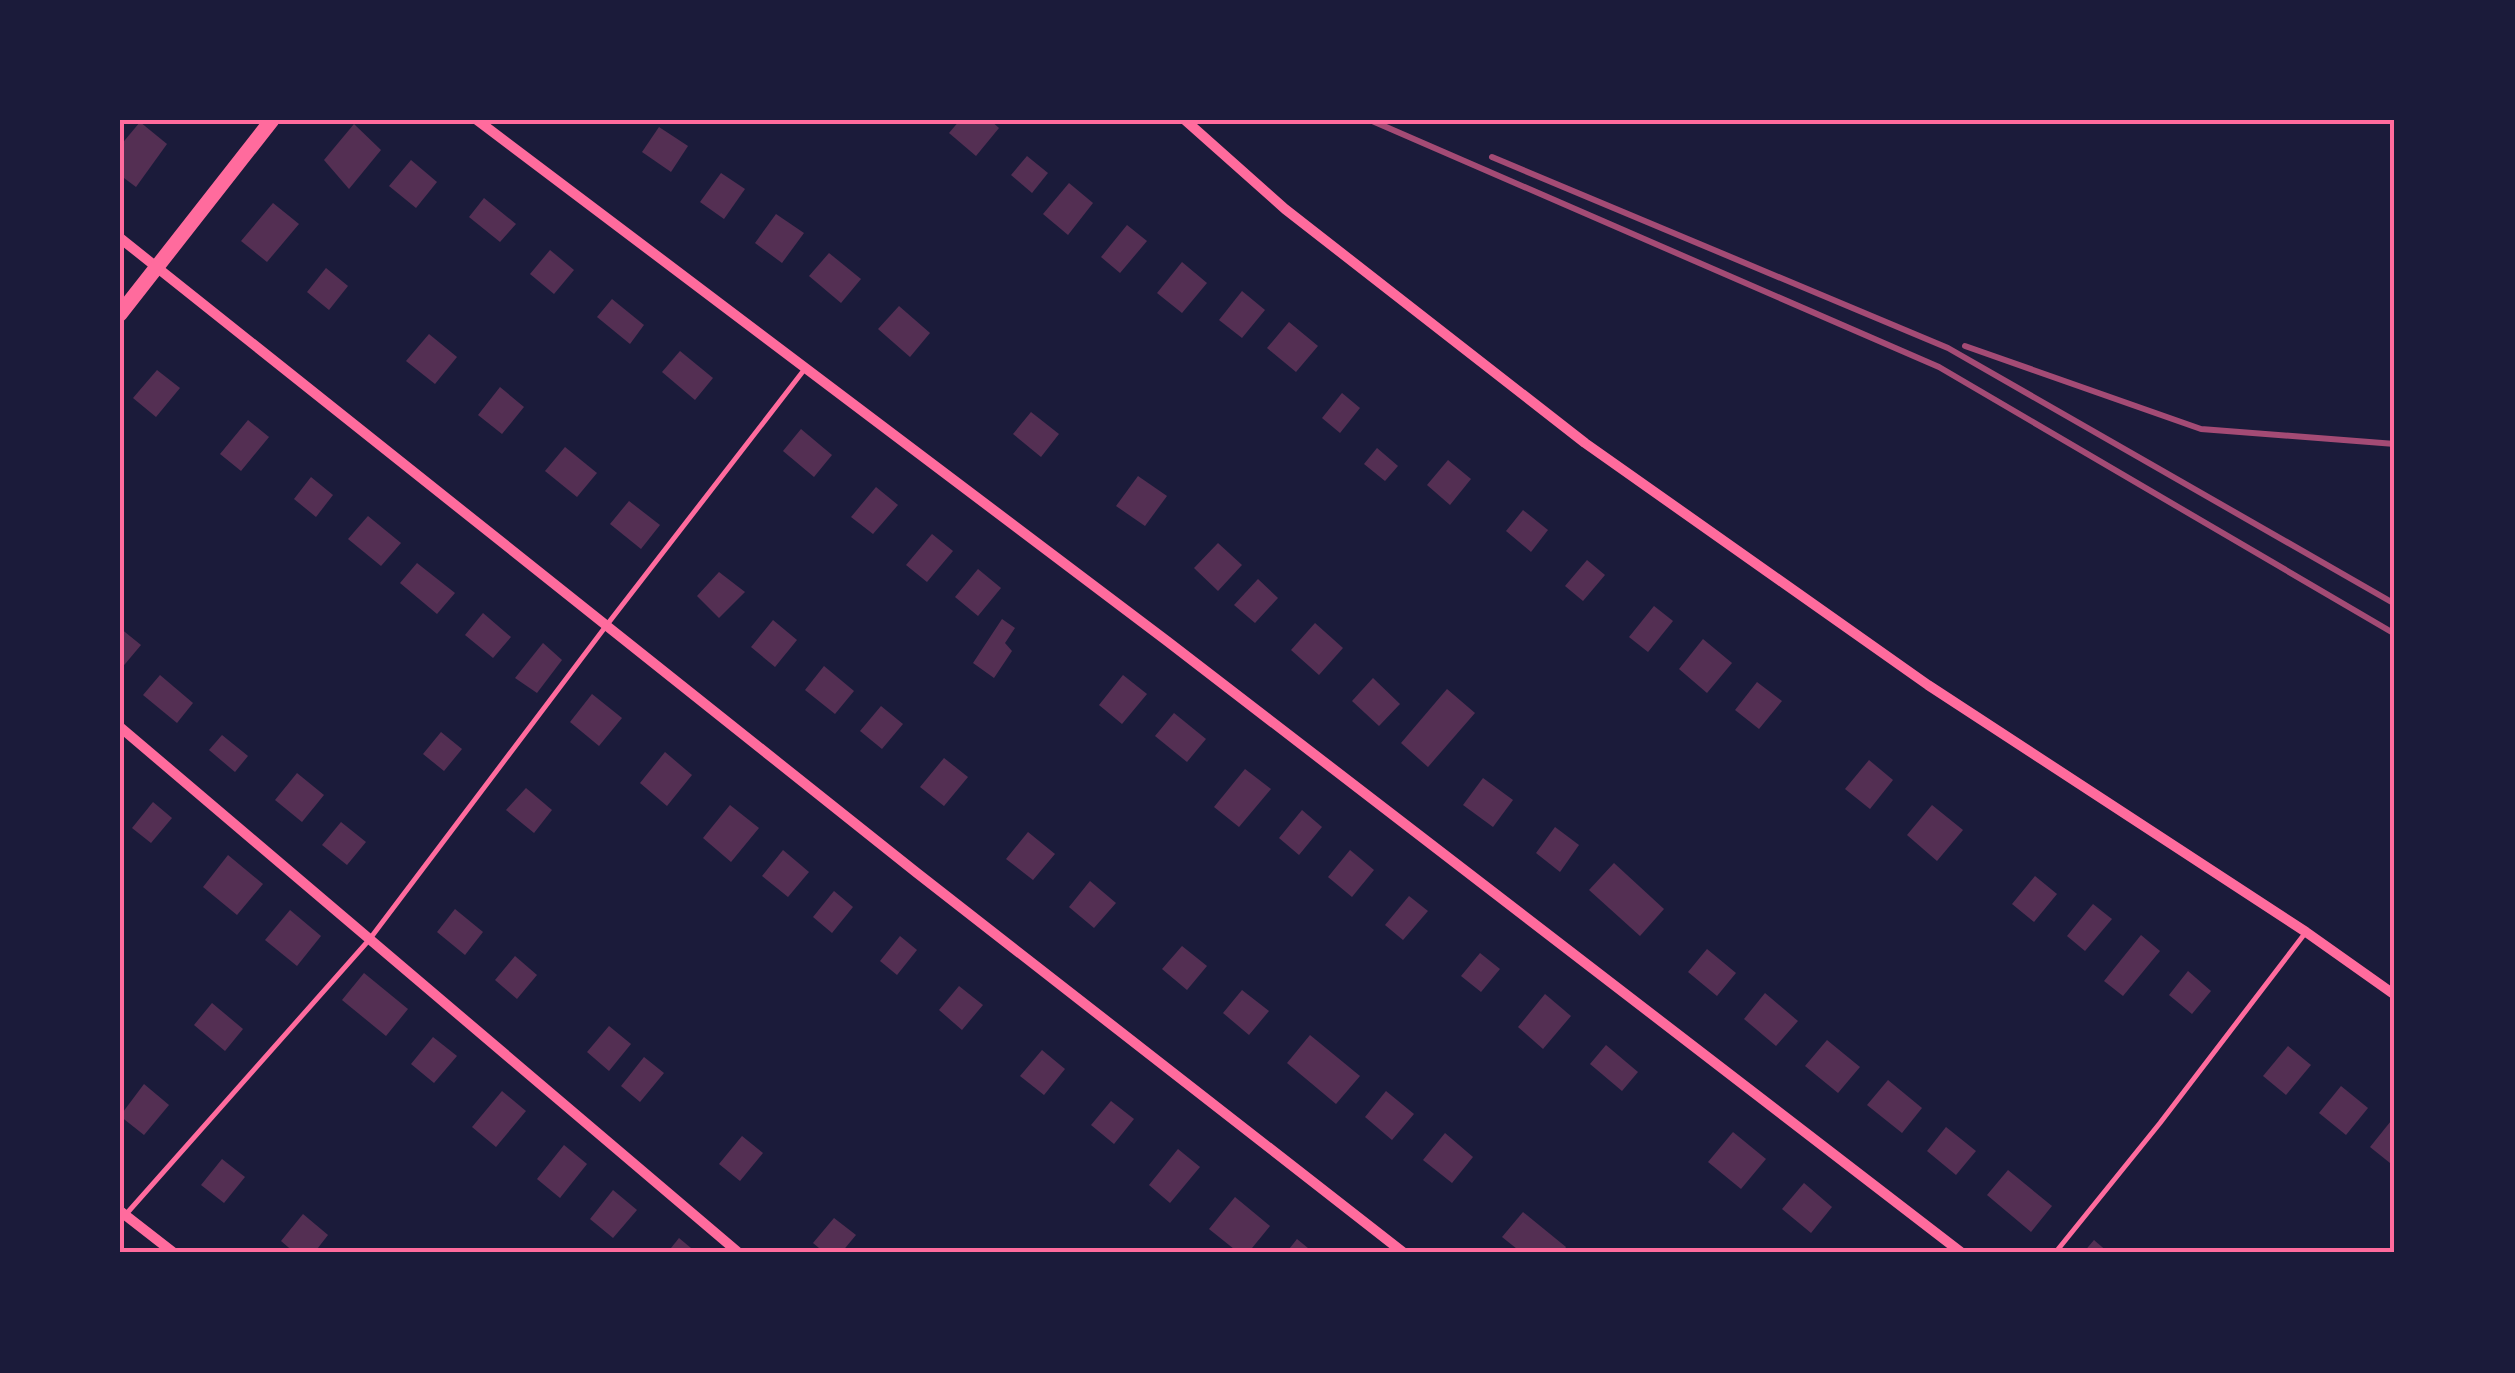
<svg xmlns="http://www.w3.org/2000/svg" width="2515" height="1373" font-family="Roboto,sans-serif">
  <rect width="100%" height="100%" fill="#1b1b3a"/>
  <!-- building -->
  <g fill="#542f53">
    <polygon points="960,120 990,120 999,128 976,156 949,133"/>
    <polygon points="140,122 167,144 136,187 120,175 120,146"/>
    <polygon points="354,124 381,150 349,189 324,160"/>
    <polygon points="659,127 688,146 671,172 642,152"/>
    <polygon points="1027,156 1048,173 1032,193 1011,175"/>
    <polygon points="411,160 437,182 416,208 389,186"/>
    <polygon points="721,173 745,189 724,219 700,202"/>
    <polygon points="1069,183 1093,203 1068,235 1043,214"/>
    <polygon points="484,198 516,224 500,242 469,217"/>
    <polygon points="273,203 299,224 267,262 241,241"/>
    <polygon points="776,214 804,233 782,263 755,243"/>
    <polygon points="1127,225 1147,241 1120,273 1101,257"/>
    <polygon points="550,250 574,270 554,294 530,274"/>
    <polygon points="829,253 861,279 841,303 809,276"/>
    <polygon points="1182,262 1207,283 1182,313 1157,293"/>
    <polygon points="326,268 348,286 329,310 307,292"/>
    <polygon points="1242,291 1265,310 1242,338 1219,320"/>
    <polygon points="612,299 644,325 630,344 597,317"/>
    <polygon points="899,306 930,333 910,357 878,329"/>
    <polygon points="1289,322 1318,346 1296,372 1267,348"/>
    <polygon points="429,334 457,357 435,384 406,361"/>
    <polygon points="680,351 713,378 695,400 662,372"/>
    <polygon points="157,370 180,388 156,417 133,398"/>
    <polygon points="500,387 524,407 502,434 478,415"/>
    <polygon points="1342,393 1360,408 1340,433 1322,418"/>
    <polygon points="1031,412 1059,434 1041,457 1013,434"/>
    <polygon points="248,420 269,437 241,471 220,454"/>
    <polygon points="801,429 832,455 814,477 783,451"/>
    <polygon points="565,447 597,473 577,497 545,471"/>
    <polygon points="1377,448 1398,466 1385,481 1364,464"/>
    <polygon points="1448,460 1471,479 1450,505 1427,485"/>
    <polygon points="1138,476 1167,496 1145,526 1116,506"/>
    <polygon points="311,477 333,495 316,517 294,499"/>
    <polygon points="876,487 898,505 873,534 851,517"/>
    <polygon points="629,501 660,525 641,549 610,524"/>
    <polygon points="1523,510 1548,530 1531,552 1506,531"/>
    <polygon points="368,516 401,543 381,566 348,539"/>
    <polygon points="932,534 953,551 927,582 906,565"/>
    <polygon points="1218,543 1242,565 1218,591 1194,568"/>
    <polygon points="1587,560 1605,575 1583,601 1565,586"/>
    <polygon points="417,563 455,593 437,614 400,583"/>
    <polygon points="978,569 1001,588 978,616 955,597"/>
    <polygon points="719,572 745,592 719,618 697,596"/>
    <polygon points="1258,579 1278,598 1255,623 1234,605"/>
    <polygon points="1654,606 1673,621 1648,652 1629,637"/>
    <polygon points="483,613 511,637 493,658 465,635"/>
    <polygon points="1002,619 1015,628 1005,643 1012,651 994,678 973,663"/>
    <polygon points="773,620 797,640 775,667 751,647"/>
    <polygon points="1315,623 1343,648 1319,675 1291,650"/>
    <polygon points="120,628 141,645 120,670"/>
    <polygon points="1703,639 1732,663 1707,693 1679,669"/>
    <polygon points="543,643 562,660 537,693 515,678"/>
    <polygon points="824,666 854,691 835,714 805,690"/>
    <polygon points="160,675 193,703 177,723 143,695"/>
    <polygon points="1123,675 1147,694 1122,724 1099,705"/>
    <polygon points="1373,678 1400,704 1379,726 1352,701"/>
    <polygon points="1757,682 1782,701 1759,729 1735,710"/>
    <polygon points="1447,689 1475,713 1428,767 1401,743"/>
    <polygon points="592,694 622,718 599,746 570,722"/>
    <polygon points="881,706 903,724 882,749 860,731"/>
    <polygon points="1174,713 1206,739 1187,762 1155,736"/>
    <polygon points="441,732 462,749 444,771 423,754"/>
    <polygon points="222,735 248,756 235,772 209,750"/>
    <polygon points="665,752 692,775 667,806 640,783"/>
    <polygon points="944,758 968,777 944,806 920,787"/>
    <polygon points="1869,760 1893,780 1870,809 1845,789"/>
    <polygon points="1245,769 1271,789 1239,827 1214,807"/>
    <polygon points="297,773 324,795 302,822 275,800"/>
    <polygon points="1483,778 1513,800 1493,827 1463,805"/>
    <polygon points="526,788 552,810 534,833 506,810"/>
    <polygon points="153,802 172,818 151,843 132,828"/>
    <polygon points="730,805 759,828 731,862 703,838"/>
    <polygon points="1932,805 1963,830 1937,861 1907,835"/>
    <polygon points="1302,810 1322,827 1299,855 1279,838"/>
    <polygon points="341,822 366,842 347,865 322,845"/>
    <polygon points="1555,827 1579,845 1560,872 1536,853"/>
    <polygon points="1028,832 1055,854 1033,880 1006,859"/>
    <polygon points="783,850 809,872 788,897 762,876"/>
    <polygon points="1350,850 1374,870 1352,897 1328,877"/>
    <polygon points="228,855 263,884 237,915 203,887"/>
    <polygon points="1614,863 1664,909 1640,936 1589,890"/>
    <polygon points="2035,876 2057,894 2034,922 2012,904"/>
    <polygon points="1090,881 1116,903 1094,928 1069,907"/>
    <polygon points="834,891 853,907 832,933 813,917"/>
    <polygon points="1409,896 1428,911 1403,940 1385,925"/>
    <polygon points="2093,904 2112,919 2085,951 2067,936"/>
    <polygon points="455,909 483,932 465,955 437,932"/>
    <polygon points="290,910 321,936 297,966 265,940"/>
    <polygon points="2141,935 2160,951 2123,996 2104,981"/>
    <polygon points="900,936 917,950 897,975 880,961"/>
    <polygon points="1182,946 1207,966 1187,990 1162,969"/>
    <polygon points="1707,949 1736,973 1717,996 1688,972"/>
    <polygon points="1480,953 1500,969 1481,992 1461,976"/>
    <polygon points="515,956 537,975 517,999 495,980"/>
    <polygon points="2188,971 2211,991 2192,1014 2169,995"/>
    <polygon points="364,973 408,1009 386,1036 342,1000"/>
    <polygon points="959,986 983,1005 962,1030 939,1010"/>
    <polygon points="1242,990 1269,1011 1249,1035 1223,1013"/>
    <polygon points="1765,993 1798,1021 1776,1046 1744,1019"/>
    <polygon points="1545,994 1571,1016 1543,1049 1518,1027"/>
    <polygon points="212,1003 243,1029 225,1051 194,1025"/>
    <polygon points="609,1026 631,1044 609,1071 587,1052"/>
    <polygon points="1310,1035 1360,1076 1336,1104 1287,1063"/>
    <polygon points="433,1037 457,1056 434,1083 411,1064"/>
    <polygon points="1827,1040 1860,1067 1838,1093 1805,1066"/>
    <polygon points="1606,1045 1638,1072 1622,1091 1590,1064"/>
    <polygon points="2288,1046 2311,1065 2286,1095 2263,1076"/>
    <polygon points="1042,1050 1065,1069 1044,1095 1020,1076"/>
    <polygon points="644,1057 664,1073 640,1102 621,1086"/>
    <polygon points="1888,1080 1922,1108 1902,1133 1867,1105"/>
    <polygon points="144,1084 169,1105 144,1135 120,1116"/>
    <polygon points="2341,1086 2368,1108 2346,1135 2319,1113"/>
    <polygon points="502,1091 526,1111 496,1147 472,1127"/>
    <polygon points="1386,1091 1414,1114 1392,1140 1365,1117"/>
    <polygon points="1111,1101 1134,1119 1114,1144 1091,1125"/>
    <polygon points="2395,1116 2395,1157 2390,1163 2370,1147"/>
    <polygon points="1946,1127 1976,1151 1956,1175 1927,1151"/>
    <polygon points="1733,1132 1766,1159 1741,1189 1708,1162"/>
    <polygon points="1445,1133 1473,1157 1452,1183 1423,1160"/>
    <polygon points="742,1136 763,1153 740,1181 719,1164"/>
    <polygon points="564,1145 587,1164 560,1198 537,1179"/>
    <polygon points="1178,1149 1200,1167 1170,1203 1149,1185"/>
    <polygon points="222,1159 245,1177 224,1203 201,1185"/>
    <polygon points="2008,1170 2052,1206 2031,1232 1987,1195"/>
    <polygon points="1804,1183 1832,1207 1811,1233 1782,1209"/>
    <polygon points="613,1190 637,1210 613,1238 590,1219"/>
    <polygon points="1235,1197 1270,1226 1248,1253 1239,1253 1209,1229"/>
    <polygon points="1523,1212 1566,1247 1562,1253 1522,1253 1502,1237"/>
    <polygon points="303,1214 328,1235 314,1253 295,1253 281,1241"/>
    <polygon points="834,1218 856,1235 841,1253 825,1253 813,1243"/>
    <polygon points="679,1238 697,1253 667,1253"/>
    <polygon points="1297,1239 1314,1253 1286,1253"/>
    <polygon points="2094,1240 2109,1253 2083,1253"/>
  </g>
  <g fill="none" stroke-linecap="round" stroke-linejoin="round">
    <!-- service -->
    <g stroke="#ff6b9d" stroke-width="5">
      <polyline points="120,1221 369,940 606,626 804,370"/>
      <polyline points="2055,1253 2160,1123 2306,932"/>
    </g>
    <!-- minor -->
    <g stroke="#ff6b9d" stroke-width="10">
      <polyline points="477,120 1167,641 1962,1253"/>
      <polyline points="1185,120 1285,209 1585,443 1928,685 2306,932 2395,995"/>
      <polyline points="120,238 917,873 1404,1253"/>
      <polyline points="120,727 739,1253"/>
      <polyline points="120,1211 174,1253"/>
    </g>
    <!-- secondary -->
    <polyline stroke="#ff6b9d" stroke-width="15" points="120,314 272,120"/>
    <!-- rail -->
    <g stroke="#a44b75" stroke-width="6">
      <polyline points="1370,120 1939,367 2395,634"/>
      <polyline points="1492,157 1948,348 2395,604"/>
      <polyline points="1965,346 2201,429 2395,444"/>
    </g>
  </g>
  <!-- border -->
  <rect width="2515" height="1373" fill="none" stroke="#1b1b3a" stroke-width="245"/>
  <rect x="122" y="122" width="2270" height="1128" fill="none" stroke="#ff6b9d" stroke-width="4"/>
</svg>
